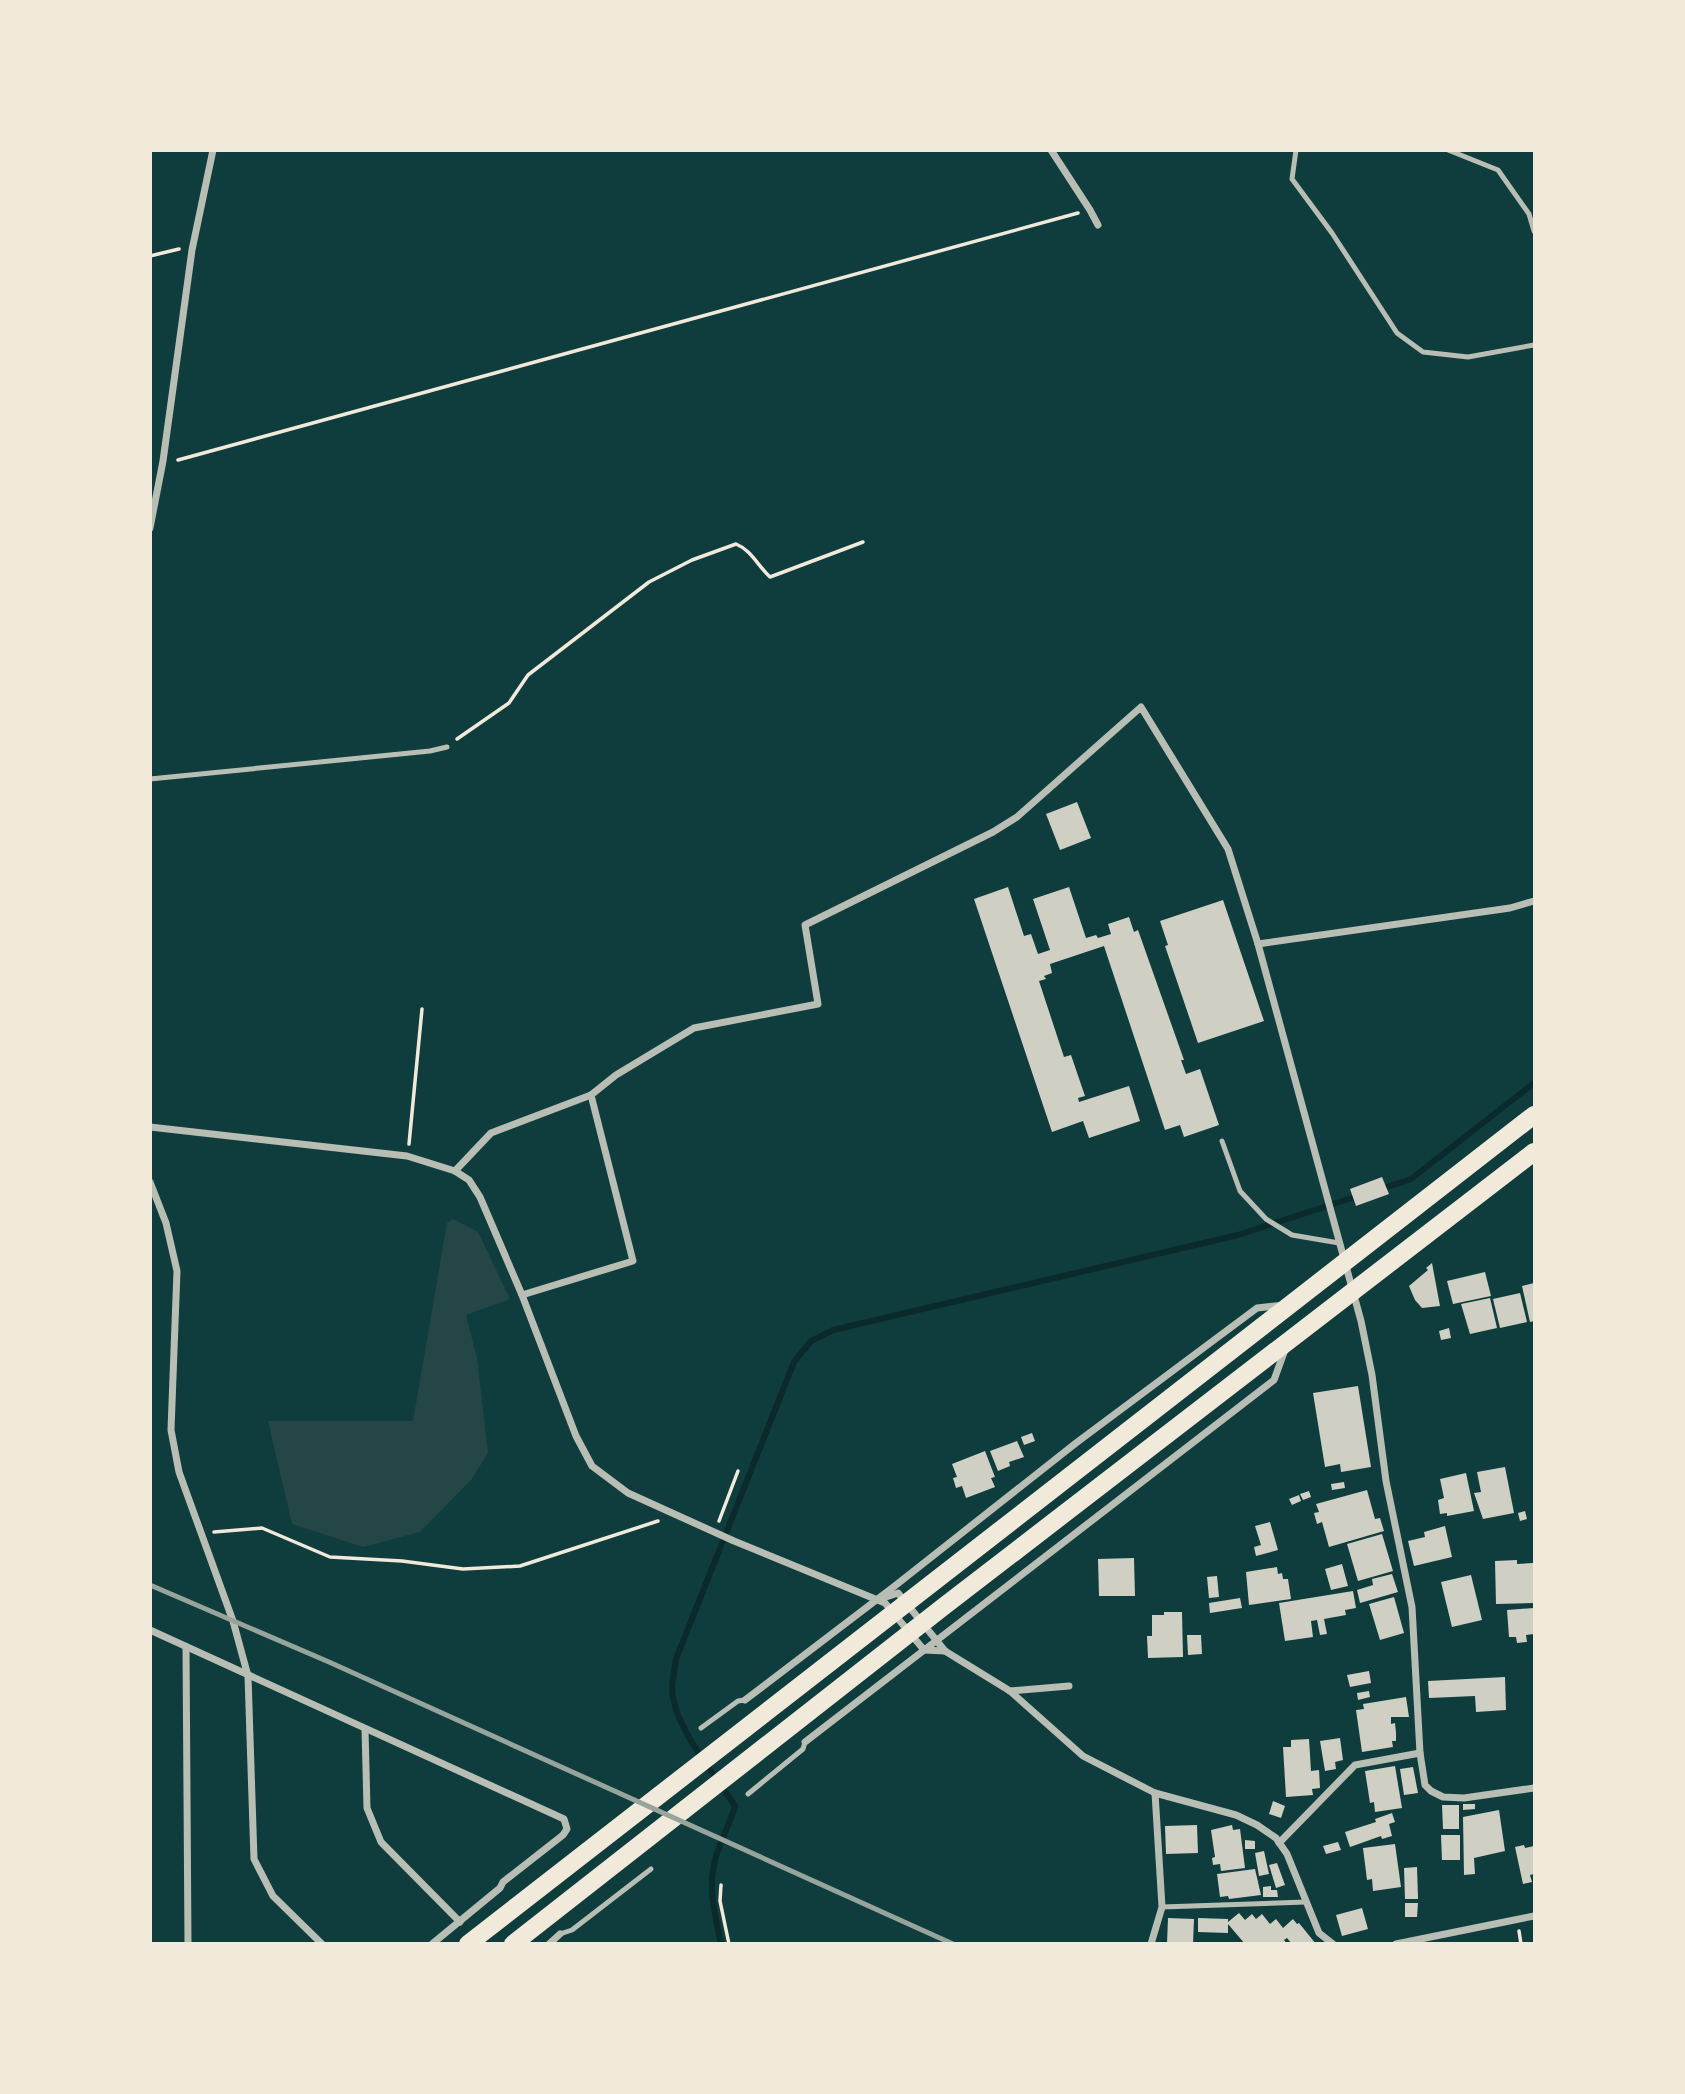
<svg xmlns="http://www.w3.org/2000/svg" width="1685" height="2094" font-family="Spectral,serif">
  <rect width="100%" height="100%" fill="#0f3d3e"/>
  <!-- green -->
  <polygon fill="#244646" points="453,1219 478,1232 510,1299 466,1315 477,1358 488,1453 471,1480 420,1532 363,1547 292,1524 268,1421 413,1421 447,1223"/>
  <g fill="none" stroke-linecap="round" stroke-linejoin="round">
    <!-- stream -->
    <g stroke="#0a2a2b" stroke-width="6">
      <polyline points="1379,1190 1411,1179 1534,1083"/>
      <path d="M721,1944c-6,-30 -14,-57 -5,-87 5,-18 14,-33 19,-51 -19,-29 -54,-72 -61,-104 -4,-14 0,-29 2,-43l118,-297 17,-21 22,-11 405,-95 120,-39"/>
    </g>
  </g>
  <!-- building -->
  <g fill="#cfcfc3">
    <polygon points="1077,802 1091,838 1060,850 1046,814"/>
    <polygon points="1008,887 1024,936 1031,934 1038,954 1050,950 1033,899 1069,887 1086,938 1096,935 1098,938 1111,934 1108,924 1129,917 1134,932 1138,930 1184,1060 1181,1060 1186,1074 1200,1069 1219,1125 1184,1137 1180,1125 1165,1130 1104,946 1050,964 1052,973 1044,976 1046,979 1039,981 1064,1057 1071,1055 1085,1096 1078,1098 1079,1102 1129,1086 1140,1121 1089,1138 1083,1121 1052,1132 974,899"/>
    <polygon points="1223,900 1264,1021 1198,1043 1165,946 1168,945 1160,921"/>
    <polygon points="1382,1177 1389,1194 1356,1206 1350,1189"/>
    <polygon points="1432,1263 1440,1306 1422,1308 1415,1300 1409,1286 1428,1270 1426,1268"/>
    <polygon points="1485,1272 1491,1296 1453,1304 1447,1281"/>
    <polygon points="1534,1283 1534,1321 1530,1322 1522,1286"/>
    <polygon points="1520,1293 1527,1322 1500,1328 1493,1299"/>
    <polygon points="1490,1298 1497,1328 1470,1334 1461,1304"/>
    <polygon points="1449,1328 1451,1338 1441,1340 1439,1331"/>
    <polygon points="1358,1386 1371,1467 1341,1472 1340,1464 1325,1467 1313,1393"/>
    <polygon points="1032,1433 1035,1441 1024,1445 1021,1437"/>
    <polygon points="1017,1441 1024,1457 1009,1462 1010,1466 998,1471 990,1451"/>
    <polygon points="985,1451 995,1477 991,1478 995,1487 966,1498 962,1486 956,1488 953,1478 957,1477 952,1464"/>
    <polygon points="1505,1467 1514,1513 1483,1519 1474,1493 1481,1492 1477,1472"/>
    <polygon points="1466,1473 1474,1511 1447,1516 1447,1513 1440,1514 1438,1500 1444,1498 1440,1479"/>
    <polygon points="1344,1482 1345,1488 1332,1490 1331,1484"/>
    <polygon points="1367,1490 1375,1519 1380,1518 1384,1531 1329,1547 1322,1522 1317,1524 1314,1513 1319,1512 1316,1504"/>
    <polygon points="1309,1491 1311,1497 1303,1500 1300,1494"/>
    <polygon points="1299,1495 1301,1501 1292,1505 1289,1499"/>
    <polygon points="1525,1511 1527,1519 1520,1521 1518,1513"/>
    <polygon points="1270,1522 1278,1550 1256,1556 1254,1547 1261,1545 1255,1526"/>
    <polygon points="1445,1526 1452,1557 1414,1566 1408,1541 1425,1537 1424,1532"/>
    <polygon points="1382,1534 1393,1571 1358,1581 1347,1544"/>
    <polygon points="1134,1558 1135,1596 1099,1596 1098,1559"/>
    <polygon points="1517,1560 1517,1564 1533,1563 1534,1603 1496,1604 1495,1561"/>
    <polygon points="1342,1564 1348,1586 1331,1590 1325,1569"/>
    <polygon points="1277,1567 1278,1574 1282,1573 1283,1579 1288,1579 1291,1599 1249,1605 1246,1572"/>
    <polygon points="1392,1574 1398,1592 1360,1603 1357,1590 1373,1585 1372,1579"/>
    <polygon points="1471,1575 1482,1620 1452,1627 1441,1582"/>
    <polygon points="1217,1576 1219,1597 1209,1598 1207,1577"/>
    <polygon points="1353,1591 1356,1608 1345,1610 1346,1615 1324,1619 1327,1634 1320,1635 1317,1620 1311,1621 1313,1637 1285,1641 1279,1603"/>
    <polygon points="1394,1597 1404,1633 1380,1640 1369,1604"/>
    <polygon points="1240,1598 1242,1608 1210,1613 1209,1603"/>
    <polygon points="1534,1608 1534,1634 1526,1635 1527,1642 1517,1643 1516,1637 1509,1637 1507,1610"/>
    <polygon points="1164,1612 1182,1612 1183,1657 1148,1658 1147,1636 1152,1636 1152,1615 1164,1615"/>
    <polygon points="1187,1635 1201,1635 1202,1654 1188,1655"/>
    <polygon points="1369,1671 1371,1683 1350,1687 1347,1675"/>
    <polygon points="1505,1677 1506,1710 1476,1712 1475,1696 1429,1698 1428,1681"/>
    <polygon points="1369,1691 1370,1697 1358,1700 1357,1693"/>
    <polygon points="1406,1697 1409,1717 1391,1717 1391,1724 1395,1723 1396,1733 1396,1741 1392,1741 1393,1747 1362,1752 1356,1710 1364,1709 1363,1704"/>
    <polygon points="1340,1738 1343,1760 1335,1762 1336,1769 1325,1771 1320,1741"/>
    <polygon points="1309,1739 1311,1771 1319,1770 1320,1788 1312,1789 1313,1795 1286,1797 1283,1747 1291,1747 1291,1740"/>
    <polygon points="1395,1766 1402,1808 1375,1812 1374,1802 1370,1803 1365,1771"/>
    <polygon points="1413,1767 1418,1793 1404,1795 1400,1769"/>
    <polygon points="1273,1801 1285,1806 1281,1818 1269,1814"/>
    <polygon points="1463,1804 1475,1804 1475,1809 1463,1810"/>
    <polygon points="1442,1805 1459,1805 1459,1829 1443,1829"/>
    <polygon points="1499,1810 1505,1851 1474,1858 1475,1874 1464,1875 1463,1817"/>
    <polygon points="1392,1813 1395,1822 1389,1824 1392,1836 1382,1839 1381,1836 1350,1847 1345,1832 1376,1822 1375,1819"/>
    <polygon points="1197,1825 1198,1853 1166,1854 1165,1826"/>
    <polygon points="1232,1825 1233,1830 1240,1829 1245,1868 1221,1871 1220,1864 1213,1865 1212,1858 1215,1857 1211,1830"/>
    <polygon points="1441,1835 1460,1835 1460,1860 1442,1860"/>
    <polygon points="1245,1840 1255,1841 1255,1849 1245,1849"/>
    <polygon points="1338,1842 1341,1850 1326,1854 1323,1846"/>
    <polygon points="1395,1844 1401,1887 1373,1891 1372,1879 1367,1880 1363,1848"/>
    <polygon points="1524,1845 1525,1848 1534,1846 1534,1874 1530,1875 1532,1882 1523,1884 1515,1847"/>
    <polygon points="1264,1851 1269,1874 1259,1876 1255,1853"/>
    <polygon points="1277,1863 1285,1885 1276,1888 1269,1865"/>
    <polygon points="1417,1867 1418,1899 1405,1899 1404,1868"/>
    <polygon points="1255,1869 1261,1895 1229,1899 1228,1896 1220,1897 1217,1874"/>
    <polygon points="1271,1886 1271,1890 1277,1890 1278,1897 1263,1897 1263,1887"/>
    <polygon points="1405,1903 1418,1903 1417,1917 1405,1917"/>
    <polygon points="1362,1908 1368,1929 1342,1936 1336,1915"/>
    <polygon points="1239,1913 1245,1920 1252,1914 1256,1919 1262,1914 1270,1924 1276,1919 1283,1928 1293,1919 1297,1924 1299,1923 1316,1944 1292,1944 1287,1938 1284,1940 1287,1944 1245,1944 1228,1924 1228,1933 1198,1932 1198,1918 1228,1919 1228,1922"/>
    <polygon points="1168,1918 1194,1919 1193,1944 1167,1944"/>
  </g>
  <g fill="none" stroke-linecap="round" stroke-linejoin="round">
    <!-- path -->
    <g stroke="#f1e9da" stroke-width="3.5">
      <polyline points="150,256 179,249"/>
      <polyline points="178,460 1078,213"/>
      <path d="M457,739l52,-36 19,-28 121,-93 43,-22 44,-16c15,6 22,22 34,33l93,-35"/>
      <polyline points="409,1144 422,1009"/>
      <polyline points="719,1521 738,1471"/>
      <polyline points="214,1532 262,1528 330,1557 402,1561 463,1569 520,1566 658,1521"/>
      <polyline points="721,1885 720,1901 729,1944"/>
      <polyline points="1519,1931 1521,1944"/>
    </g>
    <!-- service -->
    <g stroke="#b8beb3" stroke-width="5">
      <polyline points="1296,150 1292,179 1332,233 1397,333 1423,352 1468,357 1534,345"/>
      <polyline points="1448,150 1498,170 1529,214 1534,231"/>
      <polyline points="150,779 430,751 447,747"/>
      <polyline points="1222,1141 1240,1191 1266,1219 1292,1235 1339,1243"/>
      <polyline points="701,1728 738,1701 745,1700"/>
      <polyline points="748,1794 803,1749 805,1742"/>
      <polyline points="1162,1907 1306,1902"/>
      <polyline points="560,1934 572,1930 651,1869"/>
    </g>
    <!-- minor -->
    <g stroke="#b8beb3" stroke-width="7">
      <polyline points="1051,150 1090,210 1098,225"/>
      <polyline points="150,528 163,461 192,250 213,150"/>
      <polyline points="1258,944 1510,908 1534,901"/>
      <polyline points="150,1127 407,1156 455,1171 469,1180 480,1197 522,1295 576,1436 592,1466 628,1493 734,1541 885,1603 924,1650 945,1651"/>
      <polyline points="455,1171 491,1133 591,1095 616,1075 694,1028 818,1004 805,925 993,832 1017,817 1141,707 1228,849 1258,944 1361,1321 1372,1375 1386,1481 1412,1607 1420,1753 1425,1785 1431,1791 1443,1797 1464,1798 1534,1788"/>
      <polyline points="150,1182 166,1223 177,1271 171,1430 179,1472 233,1621 248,1676 254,1859 273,1896 322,1944"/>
      <polyline points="522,1295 633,1261 591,1095"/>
      <polyline points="883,1598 898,1593 945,1651 1010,1691 1083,1756 1155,1793 1236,1815 1257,1825 1276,1838 1287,1854 1319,1933 1333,1944"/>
      <polyline points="150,1630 564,1819 567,1829 563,1835 503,1882 500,1888 432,1944"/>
      <polyline points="186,1647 188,1944"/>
      <polyline points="1010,1691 1069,1686"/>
      <polyline points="745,1700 896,1585 1076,1443 1257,1308 1285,1305"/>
      <polyline points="365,1729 367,1808 381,1842 460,1922"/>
      <polyline points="805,1742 1274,1380 1286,1347"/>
      <polyline points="1279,1843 1355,1765 1420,1753"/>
      <polyline points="549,1944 560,1934"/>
      <polyline points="1151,1944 1162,1907 1155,1793"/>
      <polyline points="1396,1944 1534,1916"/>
    </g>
    <!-- trunk -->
    <g stroke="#f1e9da" stroke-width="18">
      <polyline points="468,1944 1534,1115"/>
      <polyline points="513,1944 943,1607 1534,1152"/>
    </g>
    <!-- rail -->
    <polyline stroke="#97a49c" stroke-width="5" points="150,1585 329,1662 953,1944"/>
  </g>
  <!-- border -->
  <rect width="1685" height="2094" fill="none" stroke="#f1e9da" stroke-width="304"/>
</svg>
